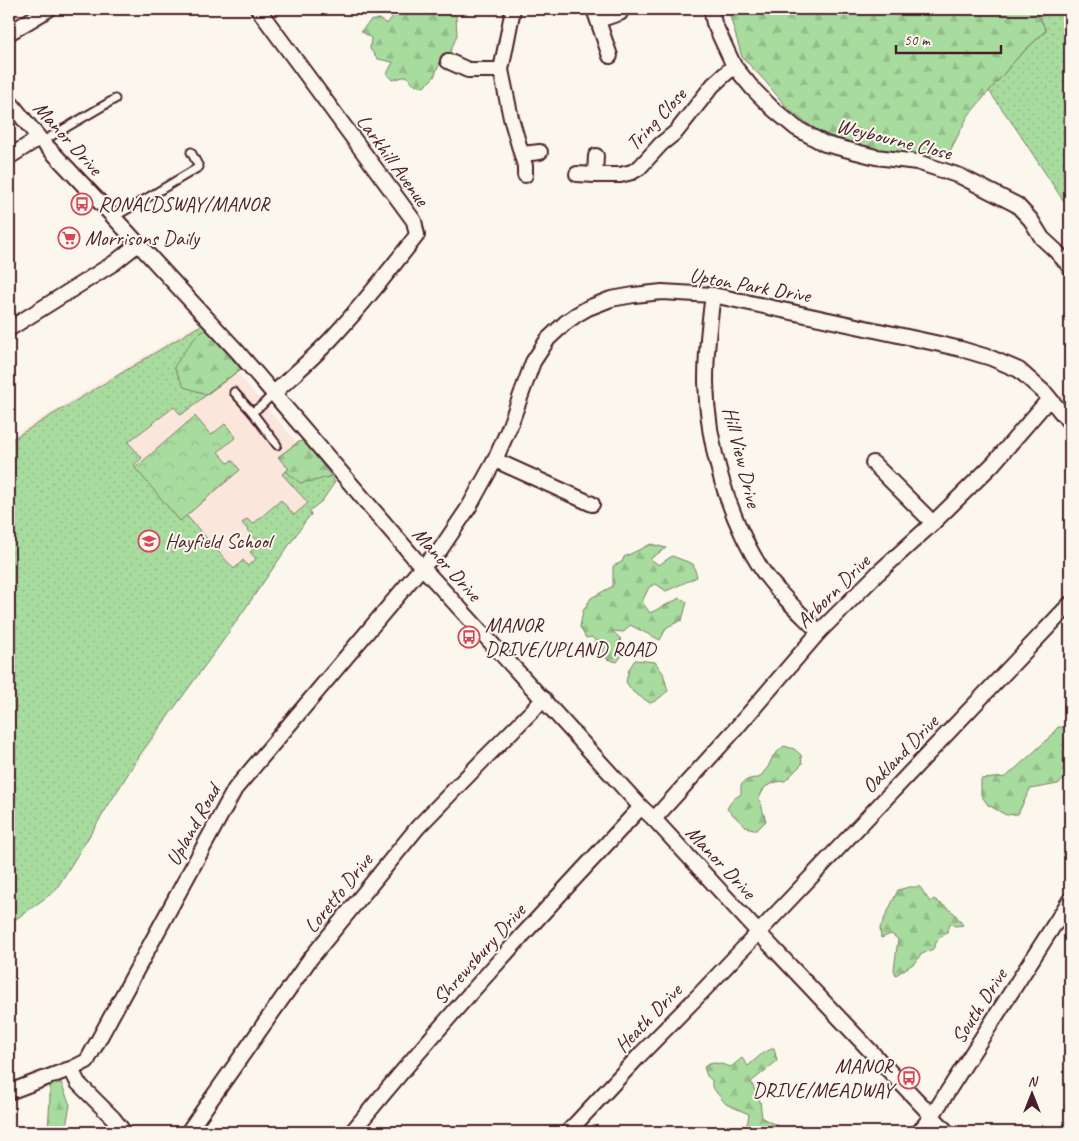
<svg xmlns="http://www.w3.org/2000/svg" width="1079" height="1141" font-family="Caveat,sans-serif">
  <defs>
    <pattern id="grass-dots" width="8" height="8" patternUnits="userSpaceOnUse" patternTransform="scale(1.25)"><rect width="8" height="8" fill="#a8dc9f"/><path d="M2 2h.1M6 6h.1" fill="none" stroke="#92bc89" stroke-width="1.8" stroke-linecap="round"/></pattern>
    <pattern id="forest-firs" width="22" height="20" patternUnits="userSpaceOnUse" patternTransform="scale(1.25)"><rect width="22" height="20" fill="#a8dc9f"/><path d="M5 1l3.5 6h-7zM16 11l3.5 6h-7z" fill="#92bc89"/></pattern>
    <pattern id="park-crowns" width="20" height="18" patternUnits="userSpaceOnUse" patternTransform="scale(1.25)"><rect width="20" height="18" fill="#a8dc9f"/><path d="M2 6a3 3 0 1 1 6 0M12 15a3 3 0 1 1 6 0" fill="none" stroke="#92bc89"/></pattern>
  </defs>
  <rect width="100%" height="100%" fill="#fbf7ec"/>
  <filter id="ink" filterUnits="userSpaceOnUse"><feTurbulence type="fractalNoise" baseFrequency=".02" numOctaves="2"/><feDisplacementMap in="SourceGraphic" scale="10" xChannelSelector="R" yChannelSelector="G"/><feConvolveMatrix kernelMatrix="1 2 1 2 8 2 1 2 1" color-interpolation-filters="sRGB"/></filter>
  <g filter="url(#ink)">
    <!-- built -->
    <polygon fill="#fbe6db" points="196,325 331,482 136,765 9,600 9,438"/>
    <!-- grass -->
    <g fill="url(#grass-dots)" stroke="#797e65">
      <polygon points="1053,9 1070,9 1070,211 1015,127 989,91 1018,57 1046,31 1040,18"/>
      <polygon points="201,325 241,369 210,392 181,415 174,407 128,442 142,458 134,465 180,520 186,515 234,569 243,560 248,566 256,559 250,552 260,544 242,523 247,519 253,524 281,500 294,515 308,503 282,474 289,469 278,457 297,443 304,440 335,482 322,501 309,511 311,515 307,519 220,645 141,753 55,891 9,924 9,441"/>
    </g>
    <!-- forest -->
    <g fill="url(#forest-firs)" stroke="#797e65">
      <polygon points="398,9 452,9 456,16 457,35 449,55 438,67 434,77 424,87 413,84 407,76 392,80 387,74 393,62 378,59 370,49 371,38 361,31 370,21 379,19 387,24"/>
      <polygon points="728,9 1035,9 1046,30 1018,57 968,116 949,153 925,157 879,150 848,143 816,130 789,110 765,81 742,57"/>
      <path d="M206,330l35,39 -35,25 -22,-7 -10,-20c7,-10 21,-34 32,-37z"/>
      <polygon points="304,440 331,476 318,480 300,483 286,471 289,469 278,457 297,443"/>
      <polygon points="651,544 666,548 650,559 659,565 672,556 693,564 697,577 666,591 656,584 649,587 642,602 650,613 680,598 687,602 682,620 667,627 660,640 630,625 624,632 612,631 620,638 623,654 617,662 607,659 599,646 592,637 586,638 580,627 583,611 591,598 613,586 613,566 622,562 624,557"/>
      <path d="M635,660l20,2 8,11 5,18c-6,4 -10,10 -18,12l-17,-11 -7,-10 3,-13z"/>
      <polygon points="1058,727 1069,727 1070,729 1070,742 1063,750 1064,768 1067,777 1058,784 1030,789 1018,814 1006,815 988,805 981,795 981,779 1006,777 1046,741"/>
      <path d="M784,746l10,3 7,6 1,9 -17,17 -9,1 -11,5 -6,11 7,23 -9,9 -11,-3 -19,-18 5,-9 9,-6v-9c5,-6 10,-7 18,-7l9,-11 5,-11z"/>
      <polygon points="909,887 920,887 930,902 934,899 954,913 963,925 955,926 950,923 948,931 938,939 933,949 920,955 916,962 896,975 894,970 898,939 891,934 881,938 880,928 898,890"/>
      <path d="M774,1048l3,13 -26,21 9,19 2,17 24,12 -2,2h-40l4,-11 1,-7 -23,-10 -14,-17v-7l-5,-4 -3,-9c9,-7 17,-3 27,0l11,-9 6,8 15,-13z"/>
      <polygon points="58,1075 70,1105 65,1132 48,1132 50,1096 50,1078"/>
    </g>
    <!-- park -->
    <polygon fill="url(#park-crowns)" stroke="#797e65" points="195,416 211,435 225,424 236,437 218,452 228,463 232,460 240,470 180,521 135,468"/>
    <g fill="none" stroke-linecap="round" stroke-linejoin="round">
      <!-- lane casing -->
      <g stroke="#4a1f2b" stroke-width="11">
        <g id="lane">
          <polyline points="43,141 115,99"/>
          <polyline points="114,217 147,198 199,167 191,152"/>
          <polyline points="234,392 252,412 261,406 273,394"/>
          <polyline points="252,412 277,445"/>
        </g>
      </g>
      <!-- street casing -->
      <g stroke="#4a1f2b" stroke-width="18">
        <g id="street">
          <path d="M258,9l156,212 3,14c-28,36 -55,71 -86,104 -18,19 -39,37 -58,55"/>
          <polyline points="513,9 501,70 511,118 525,166 525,175"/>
          <polyline points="594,9 610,56"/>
          <polyline points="711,9 714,23 734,66 753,89 772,108 796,128 825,144 876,157 917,162 960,176 1017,205 1031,220 1042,238 1056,251 1070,267"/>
          <polyline points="598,20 620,13"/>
          <polyline points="9,33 49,9"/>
          <polyline points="448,61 468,70 501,70"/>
          <polyline points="9,101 39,138 108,211 237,351 422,567 641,807 654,819 758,932 947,1132"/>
          <polyline points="522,154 540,152"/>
          <polyline points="596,156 595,175 620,175 632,172 640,167 661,144 676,132 713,85 734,66"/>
          <polyline points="9,157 39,138"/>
          <polyline points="577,174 595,175"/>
          <path d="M713,295c-4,29 -7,58 -7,87 1,63 22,135 56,188 16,23 37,42 57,62"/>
          <polyline points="9,329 114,263 138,244"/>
          <polyline points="495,460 592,504"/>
          <polyline points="873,463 933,523"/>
          <polyline points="654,819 733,732 819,632 878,573 933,523 993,464 1049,399"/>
          <polyline points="71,1069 78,1083 113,1118 124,1132"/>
          <polyline points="9,1092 67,1070 71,1069 87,1061 235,789 422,567 440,550 469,507 495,460 509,428 533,362 548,339 565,323 576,315 588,308 611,299 634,295 662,292 713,295 935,343 961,349 991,358 1019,370 1046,394 1070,423"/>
          <polyline points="188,1132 310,959 418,827 484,759 544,699"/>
          <path d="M352,1132c91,-112 190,-219 289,-325"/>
          <polyline points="568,1132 639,1056 700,994 1070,604"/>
          <polyline points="919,1132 932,1116 1070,900"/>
        </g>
      </g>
      <!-- lane -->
      <use href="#lane" stroke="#fbf7ec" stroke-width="7"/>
      <!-- street -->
      <use href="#street" stroke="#fbf7ec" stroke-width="14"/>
    </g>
  </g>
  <!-- icons -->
  <defs>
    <g id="bus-ring" transform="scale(1.125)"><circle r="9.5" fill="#fbf7ec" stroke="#d1495b" stroke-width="1.5"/><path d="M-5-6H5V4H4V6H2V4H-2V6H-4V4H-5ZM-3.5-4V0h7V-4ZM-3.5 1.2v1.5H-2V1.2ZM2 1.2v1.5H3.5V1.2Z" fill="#d1495b"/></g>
    <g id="supermarket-ring" transform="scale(1.125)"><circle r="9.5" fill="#fbf7ec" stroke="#d1495b" stroke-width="1.5"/><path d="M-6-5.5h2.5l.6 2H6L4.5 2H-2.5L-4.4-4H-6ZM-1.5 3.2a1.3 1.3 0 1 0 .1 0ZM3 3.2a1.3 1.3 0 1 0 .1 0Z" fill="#d1495b"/></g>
    <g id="school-ring" transform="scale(1.125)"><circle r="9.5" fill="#fbf7ec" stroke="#d1495b" stroke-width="1.5"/><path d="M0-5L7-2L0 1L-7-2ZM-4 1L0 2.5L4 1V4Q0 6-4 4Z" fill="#d1495b"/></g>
  </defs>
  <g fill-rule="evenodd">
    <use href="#bus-ring" x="82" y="204"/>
    <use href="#supermarket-ring" x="69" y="238"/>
    <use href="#school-ring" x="149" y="541"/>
    <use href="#bus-ring" x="469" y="637"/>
    <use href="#bus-ring" x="909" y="1078"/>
  </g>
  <g text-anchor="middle" stroke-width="4" stroke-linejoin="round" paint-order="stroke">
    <!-- street labels -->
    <g font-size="21" fill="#4a1f2b" stroke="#fbf7ec">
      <text transform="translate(656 119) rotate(-47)" y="7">Tring Close</text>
      <text transform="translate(68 138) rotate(48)" y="7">Manor Drive</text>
      <text transform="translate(894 139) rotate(14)" y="7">Weybourne Close</text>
      <text transform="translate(393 160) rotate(54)" y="7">Larkhill Avenue</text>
      <text transform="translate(750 285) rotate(10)" y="7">Upton Park Drive</text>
      <text transform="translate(742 457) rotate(76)" y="7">Hill View Drive</text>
      <text transform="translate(447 564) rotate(48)" y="7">Manor Drive</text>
      <text transform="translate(833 591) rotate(-45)" y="7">Arborn Drive</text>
      <text transform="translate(900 754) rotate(-46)" y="7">Oakland Drive</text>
      <text transform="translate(193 825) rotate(-61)" y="7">Upland Road</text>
      <text transform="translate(721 862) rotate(47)" y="7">Manor Drive</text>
      <text transform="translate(338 893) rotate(-51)" y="7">Loretto Drive</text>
      <text transform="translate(479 954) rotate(-48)" y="7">Shrewsbury Drive</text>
      <text transform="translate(979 1006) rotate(-57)" y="7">South Drive</text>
      <text transform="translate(648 1018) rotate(-46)" y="7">Heath Drive</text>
    </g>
    <!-- poi labels -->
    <g font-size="21" fill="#4a1f2b" stroke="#fbf7ec" text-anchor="start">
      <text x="98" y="211">RONALDSWAY/MANOR</text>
      <text x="85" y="245">Morrisons Daily</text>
      <text x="165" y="548">Hayfield School</text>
      <text x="485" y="632">MANOR<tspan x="485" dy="24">DRIVE/UPLAND ROAD</tspan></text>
      <text x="893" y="1073" text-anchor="end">MANOR<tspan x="893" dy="24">DRIVE/MEADWAY</tspan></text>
    </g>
  </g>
  <!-- margin -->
  <rect width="1079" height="1141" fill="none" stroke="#fbf7ec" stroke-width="30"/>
  <rect x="15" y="15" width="1049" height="1111" fill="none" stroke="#4a1f2b" stroke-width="2" filter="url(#ink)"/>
  <!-- north arrow -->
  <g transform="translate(1032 1094)" stroke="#fbf7ec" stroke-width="4" paint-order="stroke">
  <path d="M0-4L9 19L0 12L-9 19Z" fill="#4a1f2b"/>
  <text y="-8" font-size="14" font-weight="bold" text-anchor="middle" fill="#4a1f2b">N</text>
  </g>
  <!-- scale -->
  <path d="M896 45v8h105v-8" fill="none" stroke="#4a1f2b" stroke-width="2.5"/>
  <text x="904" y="45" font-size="15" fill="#4a1f2b" stroke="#fbf7ec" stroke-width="4" paint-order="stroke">50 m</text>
</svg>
